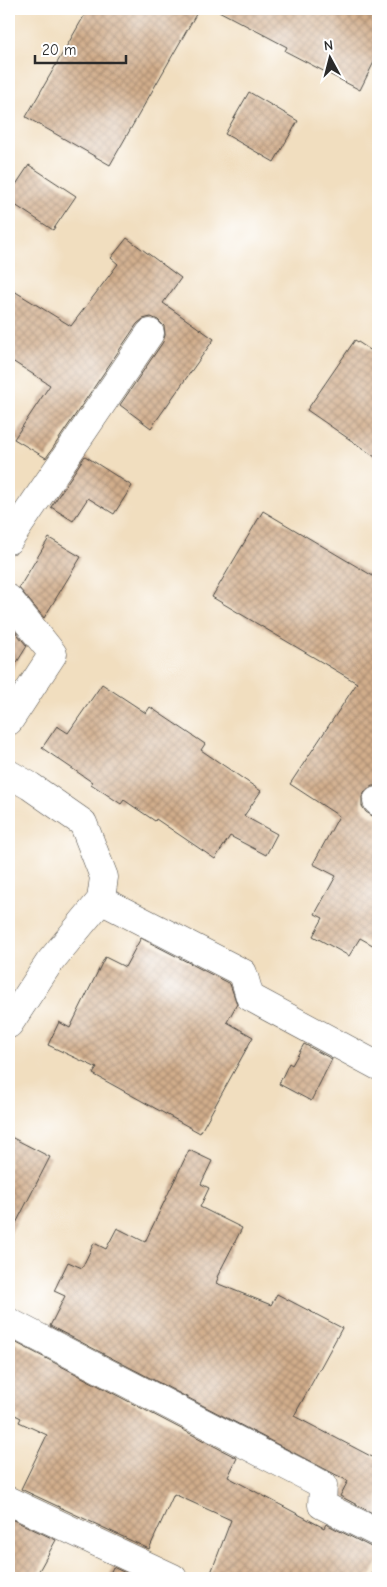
<svg xmlns="http://www.w3.org/2000/svg" width="387" height="1587" font-family="'Comic Neue',sans-serif">
  <defs>
    <pattern id="building-cross-hatch" width="8" height="8" patternUnits="userSpaceOnUse" patternTransform="scale(1.25)"><rect width="8" height="8" fill="#d1ad8b"/><path d="M0 0l8 8M0 8l8-8" fill="none" stroke="#aa8d72"/></pattern>
  </defs>
  <rect width="100%" height="100%" fill="#fff"/>
  <filter id="ink" filterUnits="userSpaceOnUse"><feTurbulence type="fractalNoise" baseFrequency=".02" numOctaves="2"/><feDisplacementMap in="SourceGraphic" scale="10" xChannelSelector="R" yChannelSelector="G"/><feConvolveMatrix kernelMatrix="1 2 1 2 8 2 1 2 1" color-interpolation-filters="sRGB"/></filter>
  <filter id="wash" filterUnits="userSpaceOnUse"><feTurbulence type="fractalNoise" baseFrequency=".0096" numOctaves="4" result="noise"/><feDisplacementMap in="SourceGraphic" scale="20" xChannelSelector="R" yChannelSelector="G"/><feGaussianBlur stdDeviation="1.12" result="paint"/><feColorMatrix in="noise" values="0 0 0 0 0 0 0 0 0 0 0 0 0 0 0 0 0 1.4 0 .05"/><feComposite in="paint" operator="in"/></filter>
  <g filter="url(#wash)">
    <rect width="100%" height="100%" fill="#f1debf"/>
    <g id="blocks">
      <!-- building -->
      <g fill="url(#building-cross-hatch)">
        <polygon points="88,9 199,9 110,165 26,117"/>
        <polygon points="215,9 378,9 378,54 360,90 285,51 287,47"/>
        <polygon points="249,92 298,121 274,162 225,134"/>
        <polygon points="29,165 76,196 53,230 9,201 9,195"/>
        <polygon points="127,238 181,278 163,303 214,339 151,428 120,405 163,342 165,335 164,326 158,320 151,317 143,319 137,324 46,458 14,439 50,385 9,359 9,288 71,326 118,264 111,258"/>
        <polygon points="355,340 378,355 378,459 307,410"/>
        <polygon points="85,456 132,486 114,514 88,498 73,521 51,507"/>
        <polygon points="263,511 378,579 378,786 372,786 366,790 362,797 362,806 366,812 374,817 378,817 378,948 360,938 349,956 313,936 323,918 315,914 336,876 313,864 339,816 290,784 357,683 212,597"/>
        <polygon points="49,538 81,557 44,618 19,588"/>
        <polygon points="9,624 27,646 9,675"/>
        <polygon points="102,684 146,713 150,707 205,744 201,750 261,791 244,816 277,834 266,855 230,836 215,859 156,819 155,821 124,800 121,804 91,784 92,782 42,748 57,726 68,733"/>
        <polygon points="141,938 230,984 237,1004 227,1022 253,1037 200,1133 93,1074 97,1068 48,1045 59,1022 70,1028 105,957 125,967"/>
        <polygon points="304,1044 332,1059 311,1101 279,1084 289,1063 292,1065"/>
        <polygon points="9,1136 50,1157 9,1237"/>
        <polygon points="189,1150 212,1161 201,1184 209,1188 200,1207 242,1228 217,1277 218,1278 216,1283 271,1305 277,1294 342,1328 294,1416 378,1460 378,1516 340,1496 348,1481 50,1326 65,1296 54,1291 68,1262 82,1268 94,1243 106,1249 117,1228 145,1242"/>
        <polygon points="9,1339 237,1458 228,1477 324,1528 326,1524 371,1547 378,1549 378,1562 370,1578 209,1578 231,1520 174,1494 149,1549 21,1489 47,1435 19,1422 21,1418 9,1412"/>
        <polygon points="9,1518 56,1540 35,1578 9,1578"/>
        <polygon points="113,1567 136,1578 108,1578"/>
      </g>
    </g>
  </g>
  <g filter="url(#ink)">
    <use href="#blocks" fill-opacity="0" stroke="#494641" stroke-width="1"/>
    <g fill="none" stroke-linecap="round" stroke-linejoin="round">
      <!-- minor casing -->
      <g stroke="#494641" stroke-width="29">
        <g id="minor">
          <polyline points="9,540 150,333"/>
          <polyline points="9,599 53,654 9,721"/>
          <polyline points="9,774 30,786 83,823 104,877 101,900 49,963 9,1024"/>
          <polyline points="377,801 378,802"/>
          <polyline points="101,900 243,973 250,997 378,1066"/>
          <polyline points="9,1322 308,1477 323,1485 322,1505 378,1533"/>
          <polyline points="9,1501 173,1578"/>
        </g>
      </g>
      <!-- minor -->
      <use href="#minor" stroke="#fff" stroke-width="28"/>
    </g>
  </g>
  <!-- margin -->
  <rect width="387" height="1587" fill="none" stroke="#fff" stroke-width="30"/>
  <!-- north arrow -->
  <g transform="translate(330 58) rotate(353)" stroke="#ffffff" stroke-width="4" paint-order="stroke">
  <path d="M0-4L9 19L0 12L-9 19Z" fill="#2b2b2b"/>
  <text y="-8" font-size="14" font-weight="bold" text-anchor="middle" fill="#2b2b2b">N</text>
  </g>
  <!-- scale -->
  <path d="M35 55v8h91v-8" fill="none" stroke="#2b2b2b" stroke-width="2.5"/>
  <text x="42" y="55" font-size="15" fill="#2b2b2b" stroke="#ffffff" stroke-width="4" paint-order="stroke">20 m</text>
</svg>
